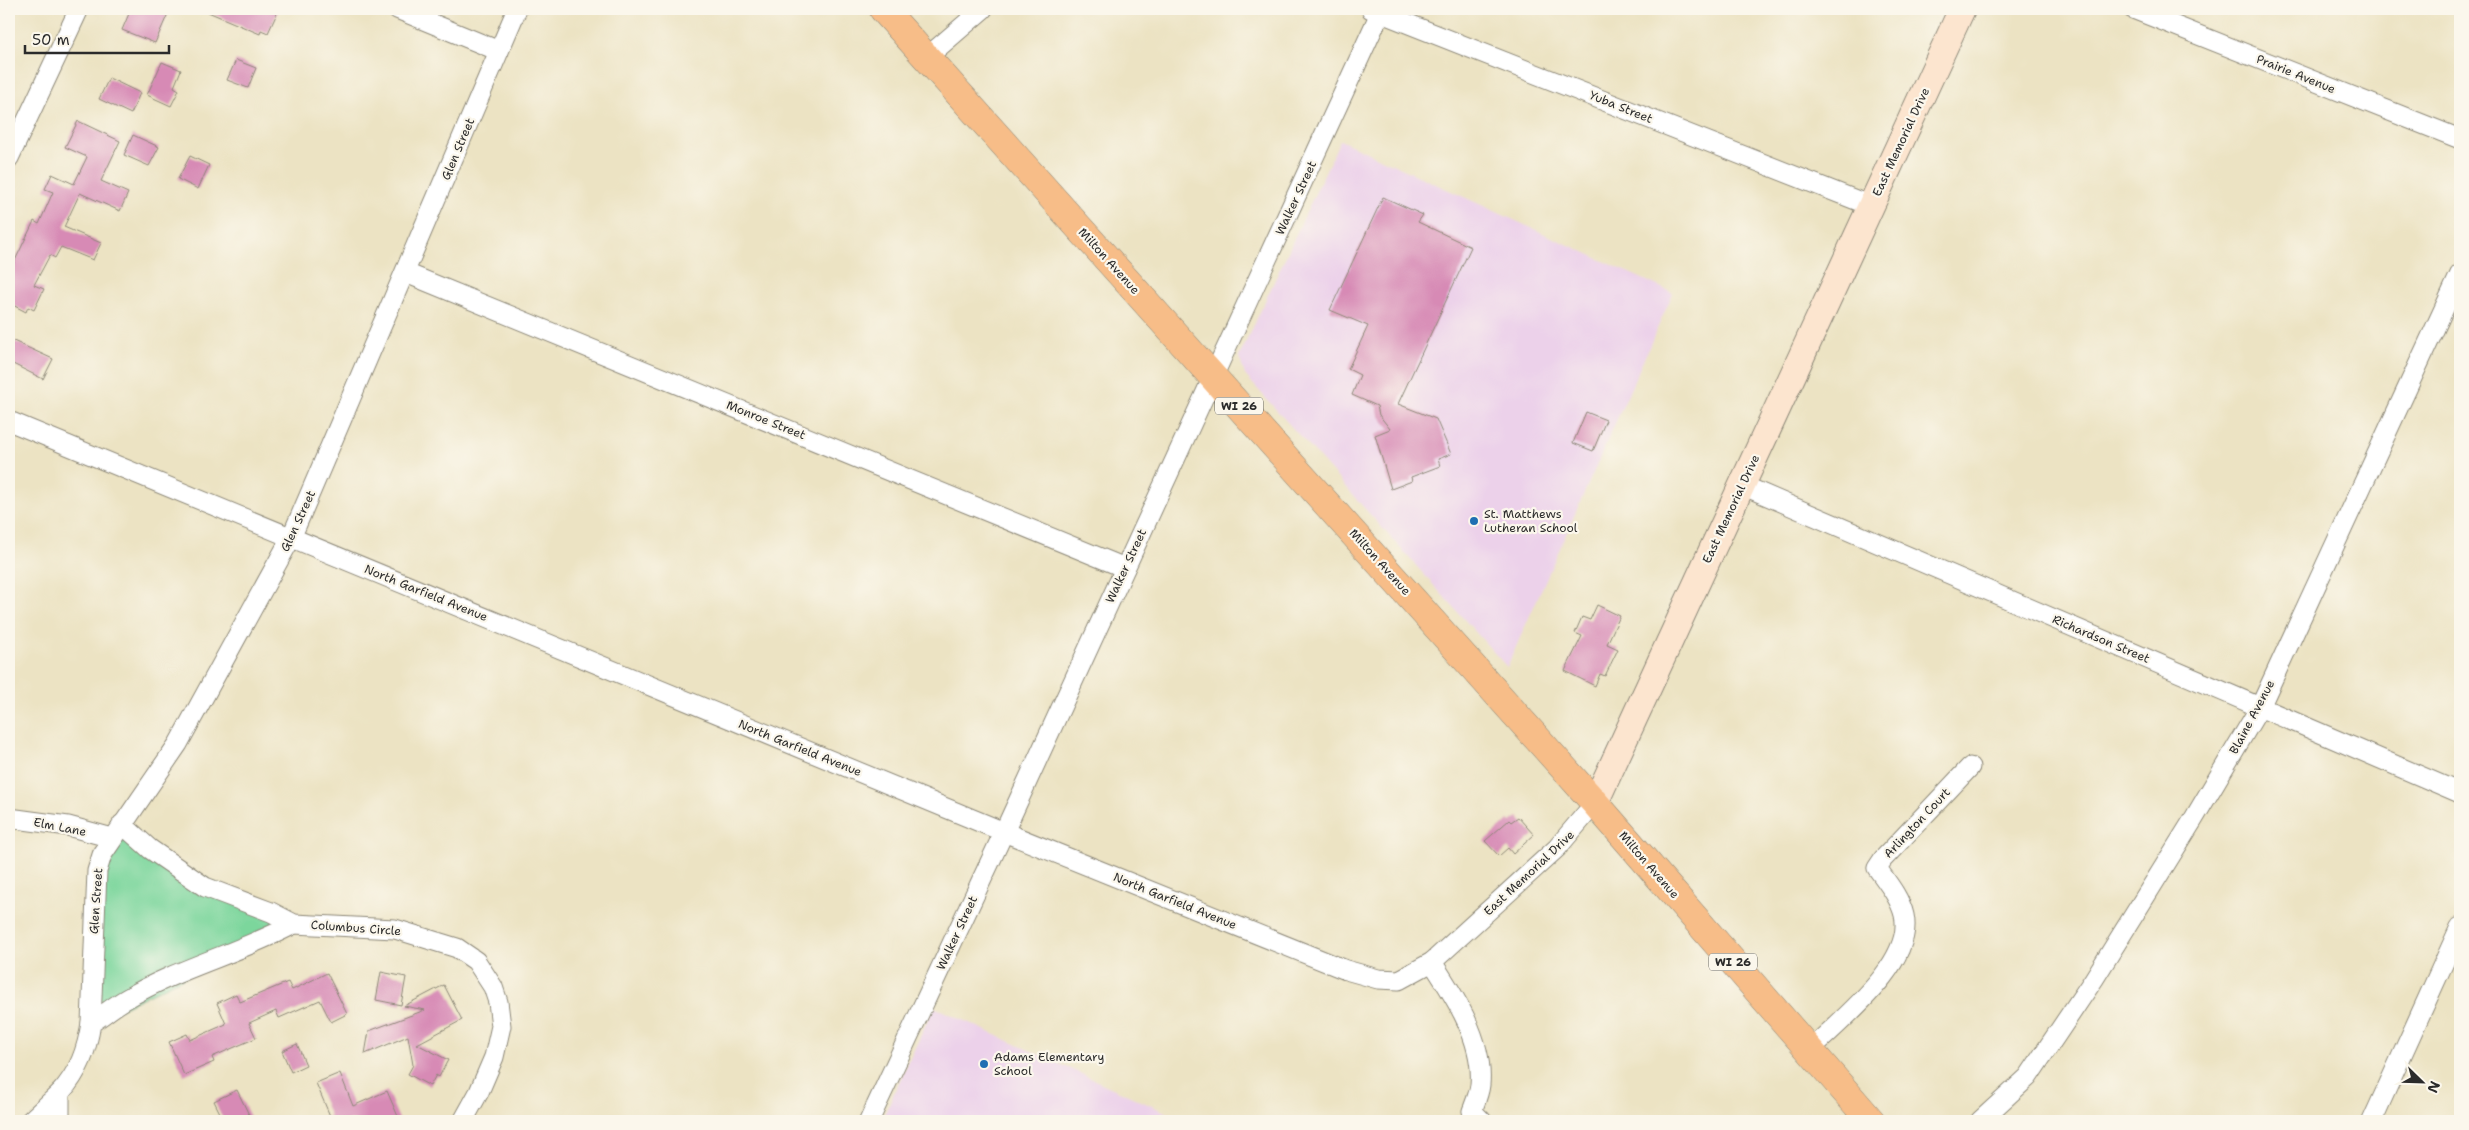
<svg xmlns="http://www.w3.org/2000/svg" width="2469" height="1130" font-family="'Shantell Sans',sans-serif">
  <rect width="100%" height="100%" fill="#fbf7ec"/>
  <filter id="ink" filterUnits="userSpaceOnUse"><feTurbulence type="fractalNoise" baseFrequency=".02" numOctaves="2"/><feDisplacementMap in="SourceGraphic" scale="10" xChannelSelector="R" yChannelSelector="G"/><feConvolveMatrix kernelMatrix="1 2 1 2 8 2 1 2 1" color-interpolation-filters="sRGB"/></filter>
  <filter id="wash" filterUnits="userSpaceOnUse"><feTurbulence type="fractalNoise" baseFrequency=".0096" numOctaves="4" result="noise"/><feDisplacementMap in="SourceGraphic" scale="20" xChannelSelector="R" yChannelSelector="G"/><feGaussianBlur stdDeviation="1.12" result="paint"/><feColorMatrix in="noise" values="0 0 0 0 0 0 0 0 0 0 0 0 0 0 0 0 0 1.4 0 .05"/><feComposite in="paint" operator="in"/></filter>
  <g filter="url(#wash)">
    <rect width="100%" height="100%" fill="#ece3c3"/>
    <!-- built -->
    <g fill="#ecd1ea">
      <polygon points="1340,140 1673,293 1507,667 1245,375 1239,357"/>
      <polygon points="934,1007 1185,1121 881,1121"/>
    </g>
    <!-- green -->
    <polygon fill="#7bd69c" stroke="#538064" points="122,824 150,849 294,924 91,1023 97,871"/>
    <g id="blocks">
      <!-- building -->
      <g fill="#d78ab5">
        <polygon points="131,9 170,9 155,43 122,30"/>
        <polygon points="201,9 279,9 268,33 261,30 260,34"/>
        <polygon points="236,60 256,68 248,88 227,80"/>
        <polygon points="162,62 181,70 174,87 179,90 171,106 147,95"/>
        <polygon points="109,78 140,93 131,114 99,99"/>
        <polygon points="78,121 120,141 101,181 128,193 120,211 80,193 64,227 101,243 93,260 61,247 55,258 50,255 34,285 44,289 34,310 28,307 26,312 9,303 9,273 34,221 39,224 53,192 45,189 52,174 74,184 87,157 65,147"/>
        <polygon points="133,135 159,147 149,166 124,155"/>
        <polygon points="190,156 209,165 198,189 178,179"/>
        <polygon points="1383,197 1423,215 1418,222 1471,247 1398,404 1436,419 1451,454 1438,459 1440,466 1411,477 1412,481 1391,489 1375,435 1390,429 1379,415 1377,406 1352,395 1360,375 1348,369 1368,326 1330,310"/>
        <polygon points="9,339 53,359 43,379 9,362"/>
        <polygon points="1586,412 1606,420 1593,451 1573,443"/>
        <polygon points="1597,605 1620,616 1607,644 1618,649 1605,676 1600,674 1595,686 1565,671 1582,636 1575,633 1582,617 1590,620"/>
        <polygon points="1518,817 1534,835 1513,854 1508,848 1499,856 1485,841 1509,820 1511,822"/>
        <polygon points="381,972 406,977 401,1005 376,1000"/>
        <polygon points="327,973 347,1014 331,1022 320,1000 279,1018 276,1011 249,1023 256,1038 212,1057 214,1062 184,1075 169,1042 187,1034 190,1040 226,1024 217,1003 236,994 240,1002 245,1000 288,982 292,990"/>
        <polygon points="444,985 462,1020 417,1044 448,1060 439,1077 436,1075 430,1086 408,1074 413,1065 408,1036 365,1054 369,1031 425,1010 404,1006"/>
        <polygon points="297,1044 306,1065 291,1072 282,1051"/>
        <polygon points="340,1073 353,1106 387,1091 400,1121 318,1121 330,1116 316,1083"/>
        <polygon points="237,1090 252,1121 224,1121 214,1101"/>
      </g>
    </g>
  </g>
  <g filter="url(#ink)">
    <use href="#blocks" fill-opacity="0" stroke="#8c8777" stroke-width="1"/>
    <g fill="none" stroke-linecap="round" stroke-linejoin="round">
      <!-- street casing -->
      <g stroke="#8c8777" stroke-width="21">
        <g id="street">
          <polyline points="397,9 499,51"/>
          <polyline points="1371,9 1871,206"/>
          <polyline points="2133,9 2460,139"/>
          <polyline points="926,58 983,9"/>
          <polyline points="9,158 79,9"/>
          <polyline points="406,273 1125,568"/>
          <polyline points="9,421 1004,832 1346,970 1378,979 1399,980 1432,962 1557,848 1595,803"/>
          <polyline points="1742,485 2460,793"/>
          <polyline points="9,818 68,826 112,838"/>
          <polyline points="122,824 150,849 205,887 271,912 294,924 395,929 457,948 476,961 493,987 498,1002 501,1026 494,1057 479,1092 463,1121"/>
          <path d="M1432,962c23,35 52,79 48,123 -1,9 -5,18 -8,26l10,10"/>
          <polyline points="91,1023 97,871 102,855 178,744 291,538 517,9"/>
          <path d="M1809,1051c31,-31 106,-88 95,-136 -4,-17 -17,-33 -27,-47l6,-9 87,-92"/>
          <polyline points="30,1121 60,1093"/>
          <path d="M60,1121v-28c19,-21 27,-43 31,-70 12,-8 23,-17 35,-24 52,-31 114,-46 168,-75"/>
          <polyline points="869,1121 1004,832 1382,9"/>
          <polyline points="1980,1121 2028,1077 2094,979 2193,820 2260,707 2460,274"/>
          <polyline points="2372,1121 2460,927"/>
        </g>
      </g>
      <!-- secondary casing -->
      <g stroke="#8c8777" stroke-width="28">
        <polyline id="secondary" points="1595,803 1962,9"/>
      </g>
      <!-- primary casing -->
      <g stroke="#8c8777" stroke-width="29">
        <polyline id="primary" points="883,9 1595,803 1871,1121"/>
      </g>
      <!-- street -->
      <use href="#street" stroke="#fff" stroke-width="19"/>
      <!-- secondary -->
      <use href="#secondary" stroke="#fce5cf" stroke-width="26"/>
      <!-- primary -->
      <use href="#primary" stroke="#f7bd88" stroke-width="28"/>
    </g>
  </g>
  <!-- markers -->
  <g fill="#1f6fb2" stroke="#fbf7ec" stroke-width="2">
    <circle cx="1474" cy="521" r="5"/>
    <circle cx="984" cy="1064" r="5"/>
  </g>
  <g text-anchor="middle" stroke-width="4.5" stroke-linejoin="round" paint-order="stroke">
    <!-- shield labels -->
    <g fill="#fbf7ec" stroke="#696865" stroke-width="1">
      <rect x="1215" y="397.5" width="48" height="17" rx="4"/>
      <rect x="1709" y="953.5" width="48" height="17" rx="4"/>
    </g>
    <g font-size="11" font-weight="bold" fill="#2b2b2b">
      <text x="1239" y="410">WI 26</text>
      <text x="1733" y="966">WI 26</text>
    </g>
    <!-- street labels -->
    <g font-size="12" fill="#2b2b2b" stroke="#fbf7ec">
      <text transform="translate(2296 74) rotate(22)" y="4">Prairie Avenue</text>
      <text transform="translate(1621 107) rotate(22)" y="4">Yuba Street</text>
      <text transform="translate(1901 142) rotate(-65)" y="4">East Memorial Drive</text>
      <text transform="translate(458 149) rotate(-67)" y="4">Glen Street</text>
      <text transform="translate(1296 198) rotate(-65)" y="4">Walker Street</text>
      <text transform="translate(1109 261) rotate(48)" y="4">Milton Avenue</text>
      <text transform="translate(766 420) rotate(22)" y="4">Monroe Street</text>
      <text transform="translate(1731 509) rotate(-65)" y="4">East Memorial Drive</text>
      <text transform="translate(298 521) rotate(-65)" y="4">Glen Street</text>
      <text transform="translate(1380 562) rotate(48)" y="4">Milton Avenue</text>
      <text transform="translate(1126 566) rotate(-65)" y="4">Walker Street</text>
      <text transform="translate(426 593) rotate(22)" y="4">North Garfield Avenue</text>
      <text transform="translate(2101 639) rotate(23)" y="4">Richardson Street</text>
      <text transform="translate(2252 717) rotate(-62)" y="4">Blaine Avenue</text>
      <text transform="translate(800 748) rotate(22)" y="4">North Garfield Avenue</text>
      <text transform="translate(1917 823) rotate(-47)" y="4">Arlington Court</text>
      <text transform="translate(60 827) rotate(11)" y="4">Elm Lane</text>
      <text transform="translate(1649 865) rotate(49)" y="4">Milton Avenue</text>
      <text transform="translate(1529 873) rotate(-43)" y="4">East Memorial Drive</text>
      <text transform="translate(96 901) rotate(-86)" y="4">Glen Street</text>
      <text transform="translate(1175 901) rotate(22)" y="4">North Garfield Avenue</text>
      <text transform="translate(356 928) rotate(4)" y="4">Columbus Circle</text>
      <text transform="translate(957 933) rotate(-65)" y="4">Walker Street</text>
    </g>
    <!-- poi labels -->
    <g font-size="12" fill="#2b2b2b" stroke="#fbf7ec" text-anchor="start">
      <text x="1484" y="518">St. Matthews<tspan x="1484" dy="14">Lutheran School</tspan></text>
      <text x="994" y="1061">Adams Elementary<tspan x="994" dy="14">School</tspan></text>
    </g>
  </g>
  <!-- margin -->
  <rect width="2469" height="1130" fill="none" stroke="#fbf7ec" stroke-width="30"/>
  <!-- north arrow -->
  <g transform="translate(2422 1082) rotate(113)" stroke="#fbf7ec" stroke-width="4" paint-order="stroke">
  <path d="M0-4L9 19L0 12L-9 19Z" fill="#2b2b2b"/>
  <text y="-8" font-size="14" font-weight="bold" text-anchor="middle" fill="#2b2b2b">N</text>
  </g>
  <!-- scale -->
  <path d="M25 45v8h144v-8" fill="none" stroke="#2b2b2b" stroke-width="2.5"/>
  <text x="32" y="45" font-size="15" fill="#2b2b2b" stroke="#fbf7ec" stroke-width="4" paint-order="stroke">50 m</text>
</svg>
